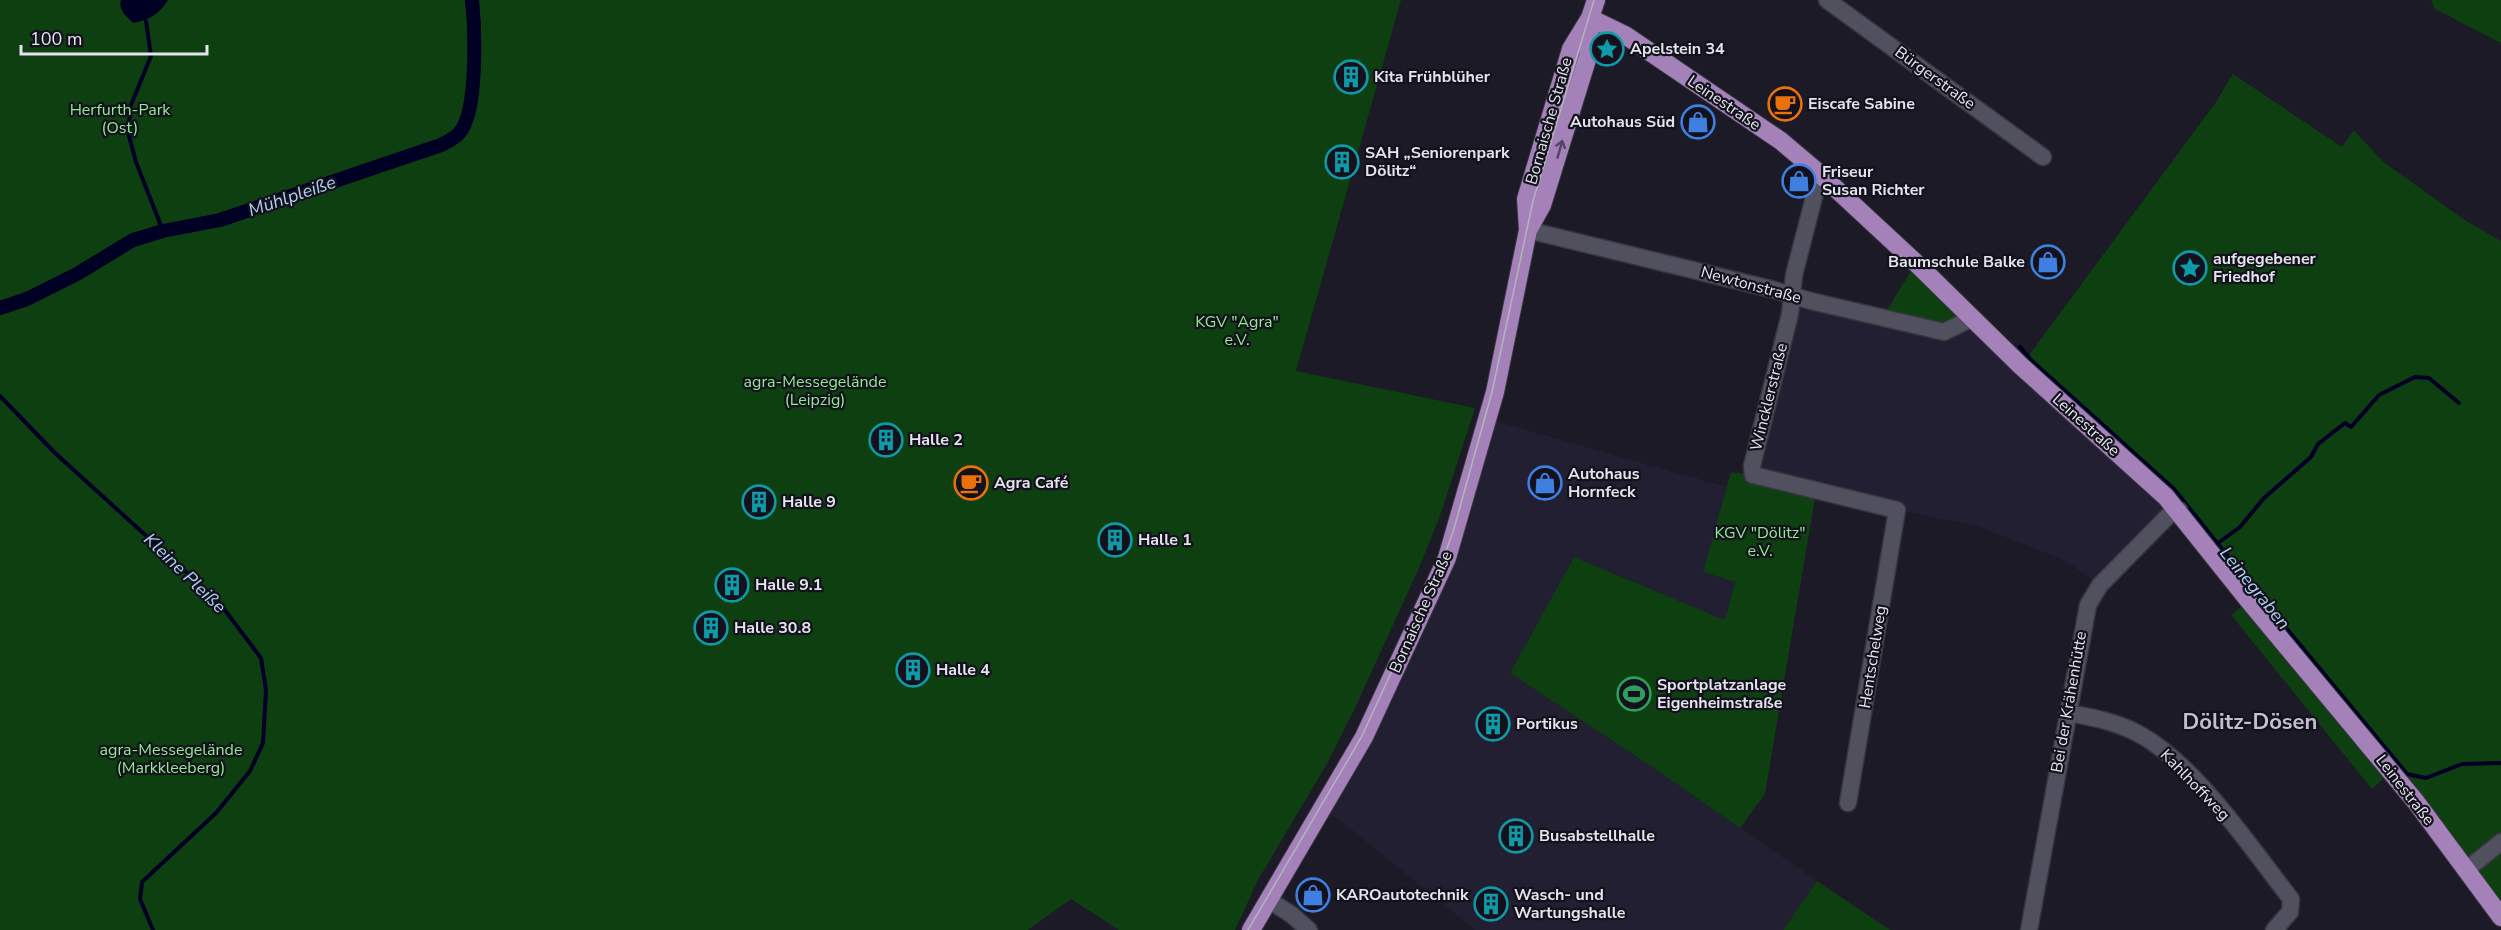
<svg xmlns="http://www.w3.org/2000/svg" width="2501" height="930" font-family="'Nunito Sans',sans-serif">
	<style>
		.built { fill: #211f31 }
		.green { fill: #0d3f11 }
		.water { fill: #000024 }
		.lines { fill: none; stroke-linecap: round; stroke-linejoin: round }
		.stream { stroke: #000024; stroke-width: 4 }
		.canal { stroke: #000024; stroke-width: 14 }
		.minor-casing { stroke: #37363f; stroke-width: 19 }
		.major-casing { stroke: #37363f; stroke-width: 20 }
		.minor { stroke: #51505e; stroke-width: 16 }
		.major { stroke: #a482b9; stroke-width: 18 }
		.tram { stroke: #b4b4bd; stroke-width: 1.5 }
		.oneway { stroke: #544463 }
		.labels { text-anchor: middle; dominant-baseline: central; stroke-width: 4.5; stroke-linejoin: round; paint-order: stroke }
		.poi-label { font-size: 16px; font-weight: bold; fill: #e4e4ec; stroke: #12111c; text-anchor: start }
		.street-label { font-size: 16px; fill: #e4e4ec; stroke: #12111c }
		.park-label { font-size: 16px; fill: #92ec92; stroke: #12111c }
		.water-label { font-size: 18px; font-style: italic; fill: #aed1f2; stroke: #12111c }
		.district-label { font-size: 22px; font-weight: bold; fill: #c1bfd0; stroke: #12111c }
	</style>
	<rect width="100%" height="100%" fill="#1b1a26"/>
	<path class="built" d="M1792,295L1944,332L1972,318L2179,510L2100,585L2064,560L1977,526L1897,510L1753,475Z
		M1488,419L1727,487L1704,572L1735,582L1725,620L1574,557L1510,673L1658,771L1817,881L1783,930H1475L1346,825L1323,809L1442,570Z"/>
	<path class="green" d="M0,0H1401L1296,371L1475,408L1440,516L1419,568L1355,708L1328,762L1258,880L1235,930H1119L1071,899L1028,930H0Z
		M2431,0H2501V43L2435,9Z
		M2233,74L2342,147L2354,130L2382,161L2466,221L2501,241V917L2391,772L2372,789L2231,615L2248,601L2179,510L2021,366L2216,102Z
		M1916,263L1972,318L1944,332L1882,318Z
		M1731,472L1753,475L1816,492L1765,794L1740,828L1658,771L1510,673L1574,557L1725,620L1735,582L1703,572Z
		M1817,881L1890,930H1783Z"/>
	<path class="water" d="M121,0H168C159,14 150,20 133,23C126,16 118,10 121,0Z"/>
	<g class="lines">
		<path class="stream" d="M146,21L151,56L131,105L128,132L136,162L163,231
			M2020,347L2032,361L2174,489L2262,599L2407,774L2426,778L2462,764L2501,763
			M0,396L55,453L218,601L261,658L266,690L263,743L250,771L216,813L142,882L140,899L153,930
			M2218,543L2240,527L2264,498L2311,457L2318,444L2345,423L2351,427L2379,395L2415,377L2429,378L2459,403"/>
		<path class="canal" d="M0,308L27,299L77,274L133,240L163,231L220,220L441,145C447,142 456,138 460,132C478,111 475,28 472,0"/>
		<defs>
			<path id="minor" d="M1827,0L2043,157
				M1820,174L1794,275L1790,314L1752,466L1753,475L1897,510L1848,803
				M1528,230L1771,289L1811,301L1944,332L1972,318
				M2068,713C2092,717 2117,722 2139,734C2196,765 2251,848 2291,899L2290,912L2274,930
				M2466,870L2501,842
				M1269,900L1292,915L1309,930
				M2029,930L2088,605L2100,585L2168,516L2179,510"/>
			<path id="major" d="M1590,18L1625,35L1781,141L1820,174L1916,263L2021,366L2166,497L2249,601L2416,802L2501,917
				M1528,230L1542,205L1589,53L1590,20
				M1251,930L1364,737L1447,558L1495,392L1528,230L1526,199L1571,49L1590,18L1596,0"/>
		</defs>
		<use href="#minor" class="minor-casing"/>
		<use href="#major" class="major-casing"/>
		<use href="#minor" class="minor"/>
		<use href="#major" class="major"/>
		<path class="tram" d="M1248,930L1362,736L1442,562L1453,532L1492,392L1533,201L1594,0"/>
	</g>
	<defs><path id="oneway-shaft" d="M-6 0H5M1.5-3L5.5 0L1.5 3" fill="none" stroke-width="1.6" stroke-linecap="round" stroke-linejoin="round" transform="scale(1.5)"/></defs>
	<use class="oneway" href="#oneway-shaft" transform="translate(1560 149) rotate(-74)"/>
	<defs>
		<symbol id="sight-ring" viewBox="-11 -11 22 22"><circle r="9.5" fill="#12111c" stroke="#0f9aa8" stroke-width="1.5"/><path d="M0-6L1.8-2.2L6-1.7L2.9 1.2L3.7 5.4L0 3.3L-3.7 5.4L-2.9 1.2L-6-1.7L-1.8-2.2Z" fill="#0f9aa8"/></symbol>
		<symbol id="building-ring" viewBox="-11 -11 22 22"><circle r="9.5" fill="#12111c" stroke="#0f9aa8" stroke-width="1.5"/><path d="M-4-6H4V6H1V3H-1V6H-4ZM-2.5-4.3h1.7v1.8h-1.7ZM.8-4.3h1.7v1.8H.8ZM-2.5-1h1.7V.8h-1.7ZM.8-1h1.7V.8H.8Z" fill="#0f9aa8"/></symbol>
		<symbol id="cafe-ring" viewBox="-11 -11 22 22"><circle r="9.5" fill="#12111c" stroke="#e8710a" stroke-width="1.5"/><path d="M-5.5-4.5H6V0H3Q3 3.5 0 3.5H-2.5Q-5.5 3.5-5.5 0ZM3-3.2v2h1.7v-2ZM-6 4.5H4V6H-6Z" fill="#e8710a"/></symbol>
		<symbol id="shop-ring" viewBox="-11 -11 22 22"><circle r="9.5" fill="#12111c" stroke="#3f7fe0" stroke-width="1.5"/><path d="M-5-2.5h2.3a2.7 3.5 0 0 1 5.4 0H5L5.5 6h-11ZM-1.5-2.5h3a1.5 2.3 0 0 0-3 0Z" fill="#3f7fe0"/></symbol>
		<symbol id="stadium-ring" viewBox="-11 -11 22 22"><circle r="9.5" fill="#12111c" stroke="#2e9e5b" stroke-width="1.5"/><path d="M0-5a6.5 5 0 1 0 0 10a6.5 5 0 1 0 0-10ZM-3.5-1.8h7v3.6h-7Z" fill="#2e9e5b"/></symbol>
	</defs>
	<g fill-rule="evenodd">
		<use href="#sight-ring" x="1588" y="30" width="38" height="38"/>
		<use href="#building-ring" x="1332" y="58" width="38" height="38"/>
		<use href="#cafe-ring" x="1766" y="85" width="38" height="38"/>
		<use href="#shop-ring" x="1679" y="103" width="38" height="38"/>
		<use href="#building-ring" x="1323" y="143" width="38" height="38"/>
		<use href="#shop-ring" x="1780" y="162" width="38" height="38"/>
		<use href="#shop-ring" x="2029" y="243" width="38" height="38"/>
		<use href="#sight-ring" x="2171" y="249" width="38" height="38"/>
		<use href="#building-ring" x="867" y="421" width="38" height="38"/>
		<use href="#cafe-ring" x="952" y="464" width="38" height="38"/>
		<use href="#shop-ring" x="1526" y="464" width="38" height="38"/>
		<use href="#building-ring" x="740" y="483" width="38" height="38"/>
		<use href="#building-ring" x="1096" y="521" width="38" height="38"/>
		<use href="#building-ring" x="713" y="566" width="38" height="38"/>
		<use href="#building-ring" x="692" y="609" width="38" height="38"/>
		<use href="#building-ring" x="894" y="651" width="38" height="38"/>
		<use href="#stadium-ring" x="1615" y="675" width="38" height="38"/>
		<use href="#building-ring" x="1474" y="705" width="38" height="38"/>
		<use href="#building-ring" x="1497" y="817" width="38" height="38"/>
		<use href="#shop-ring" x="1294" y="876" width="38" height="38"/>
		<use href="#building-ring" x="1472" y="885" width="38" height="38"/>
	</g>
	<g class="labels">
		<g class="poi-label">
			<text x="1630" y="49">Apelstein 34</text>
			<text x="1374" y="77">Kita Frühblüher</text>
			<text x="1808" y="104">Eiscafe Sabine</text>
			<text x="1675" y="122" text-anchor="end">Autohaus Süd</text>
			<text x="1365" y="153">SAH „Seniorenpark<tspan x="1365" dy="18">Dölitz“</tspan></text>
			<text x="1822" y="172">Friseur<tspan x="1822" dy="18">Susan Richter</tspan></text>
			<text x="2213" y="259">aufgegebener<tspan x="2213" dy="18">Friedhof</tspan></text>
			<text x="2025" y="262" text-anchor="end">Baumschule Balke</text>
			<text x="909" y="440">Halle 2</text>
			<text x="1568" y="474">Autohaus<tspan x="1568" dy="18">Hornfeck</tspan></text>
			<text x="994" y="483">Agra Café</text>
			<text x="782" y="502">Halle 9</text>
			<text x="1138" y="540">Halle 1</text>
			<text x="755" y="585">Halle 9.1</text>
			<text x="734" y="628">Halle 30.8</text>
			<text x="936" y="670">Halle 4</text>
			<text x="1657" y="685">Sportplatzanlage<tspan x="1657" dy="18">Eigenheimstraße</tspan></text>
			<text x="1516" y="724">Portikus</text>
			<text x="1539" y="836">Busabstellhalle</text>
			<text x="1336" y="895">KAROautotechnik</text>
			<text x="1514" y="895">Wasch- und<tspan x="1514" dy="18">Wartungshalle</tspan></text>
		</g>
		<g class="street-label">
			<text transform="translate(1935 78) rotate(36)">Bürgerstraße</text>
			<text transform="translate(1724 103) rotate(34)">Leinestraße</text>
			<text transform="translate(1549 121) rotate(-74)">Bornaische Straße</text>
			<text transform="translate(1751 285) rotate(15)">Newtonstraße</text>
			<text transform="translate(1769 397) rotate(-76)">Wincklerstraße</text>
			<text transform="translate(2086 425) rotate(42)">Leinestraße</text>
			<text transform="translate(1421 612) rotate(-66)">Bornaische Straße</text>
			<text transform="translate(1873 657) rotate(-81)">Hentschelweg</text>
			<text transform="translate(2069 702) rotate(-80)">Bei der Krähenhütte</text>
			<text transform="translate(2195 785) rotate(46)">Kahlhoffweg</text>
			<text transform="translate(2405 790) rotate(52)">Leinestraße</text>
		</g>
		<g class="park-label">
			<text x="120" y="110">Herfurth-Park<tspan x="120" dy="18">(Ost)</tspan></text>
			<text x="1237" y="322">KGV "Agra"<tspan x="1237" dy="18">e.V.</tspan></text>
			<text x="815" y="382">agra-Messegelände<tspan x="815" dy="18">(Leipzig)</tspan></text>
			<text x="1760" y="533">KGV "Dölitz"<tspan x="1760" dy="18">e.V.</tspan></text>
			<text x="171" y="750">agra-Messegelände<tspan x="171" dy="18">(Markkleeberg)</tspan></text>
		</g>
		<g class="water-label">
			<text transform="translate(292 196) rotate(-19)">Mühlpleiße</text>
			<text transform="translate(185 573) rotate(44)">Kleine Pleiße</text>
			<text transform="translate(2255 588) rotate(51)">Leinegraben</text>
		</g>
		<g class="district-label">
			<text x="2250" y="722">Dölitz-Dösen</text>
		</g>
	</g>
	<path d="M21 45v9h186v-9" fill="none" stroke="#e4e4ec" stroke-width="3"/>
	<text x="30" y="45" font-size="18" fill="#e4e4ec" stroke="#12111c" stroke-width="4.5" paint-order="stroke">100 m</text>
</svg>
